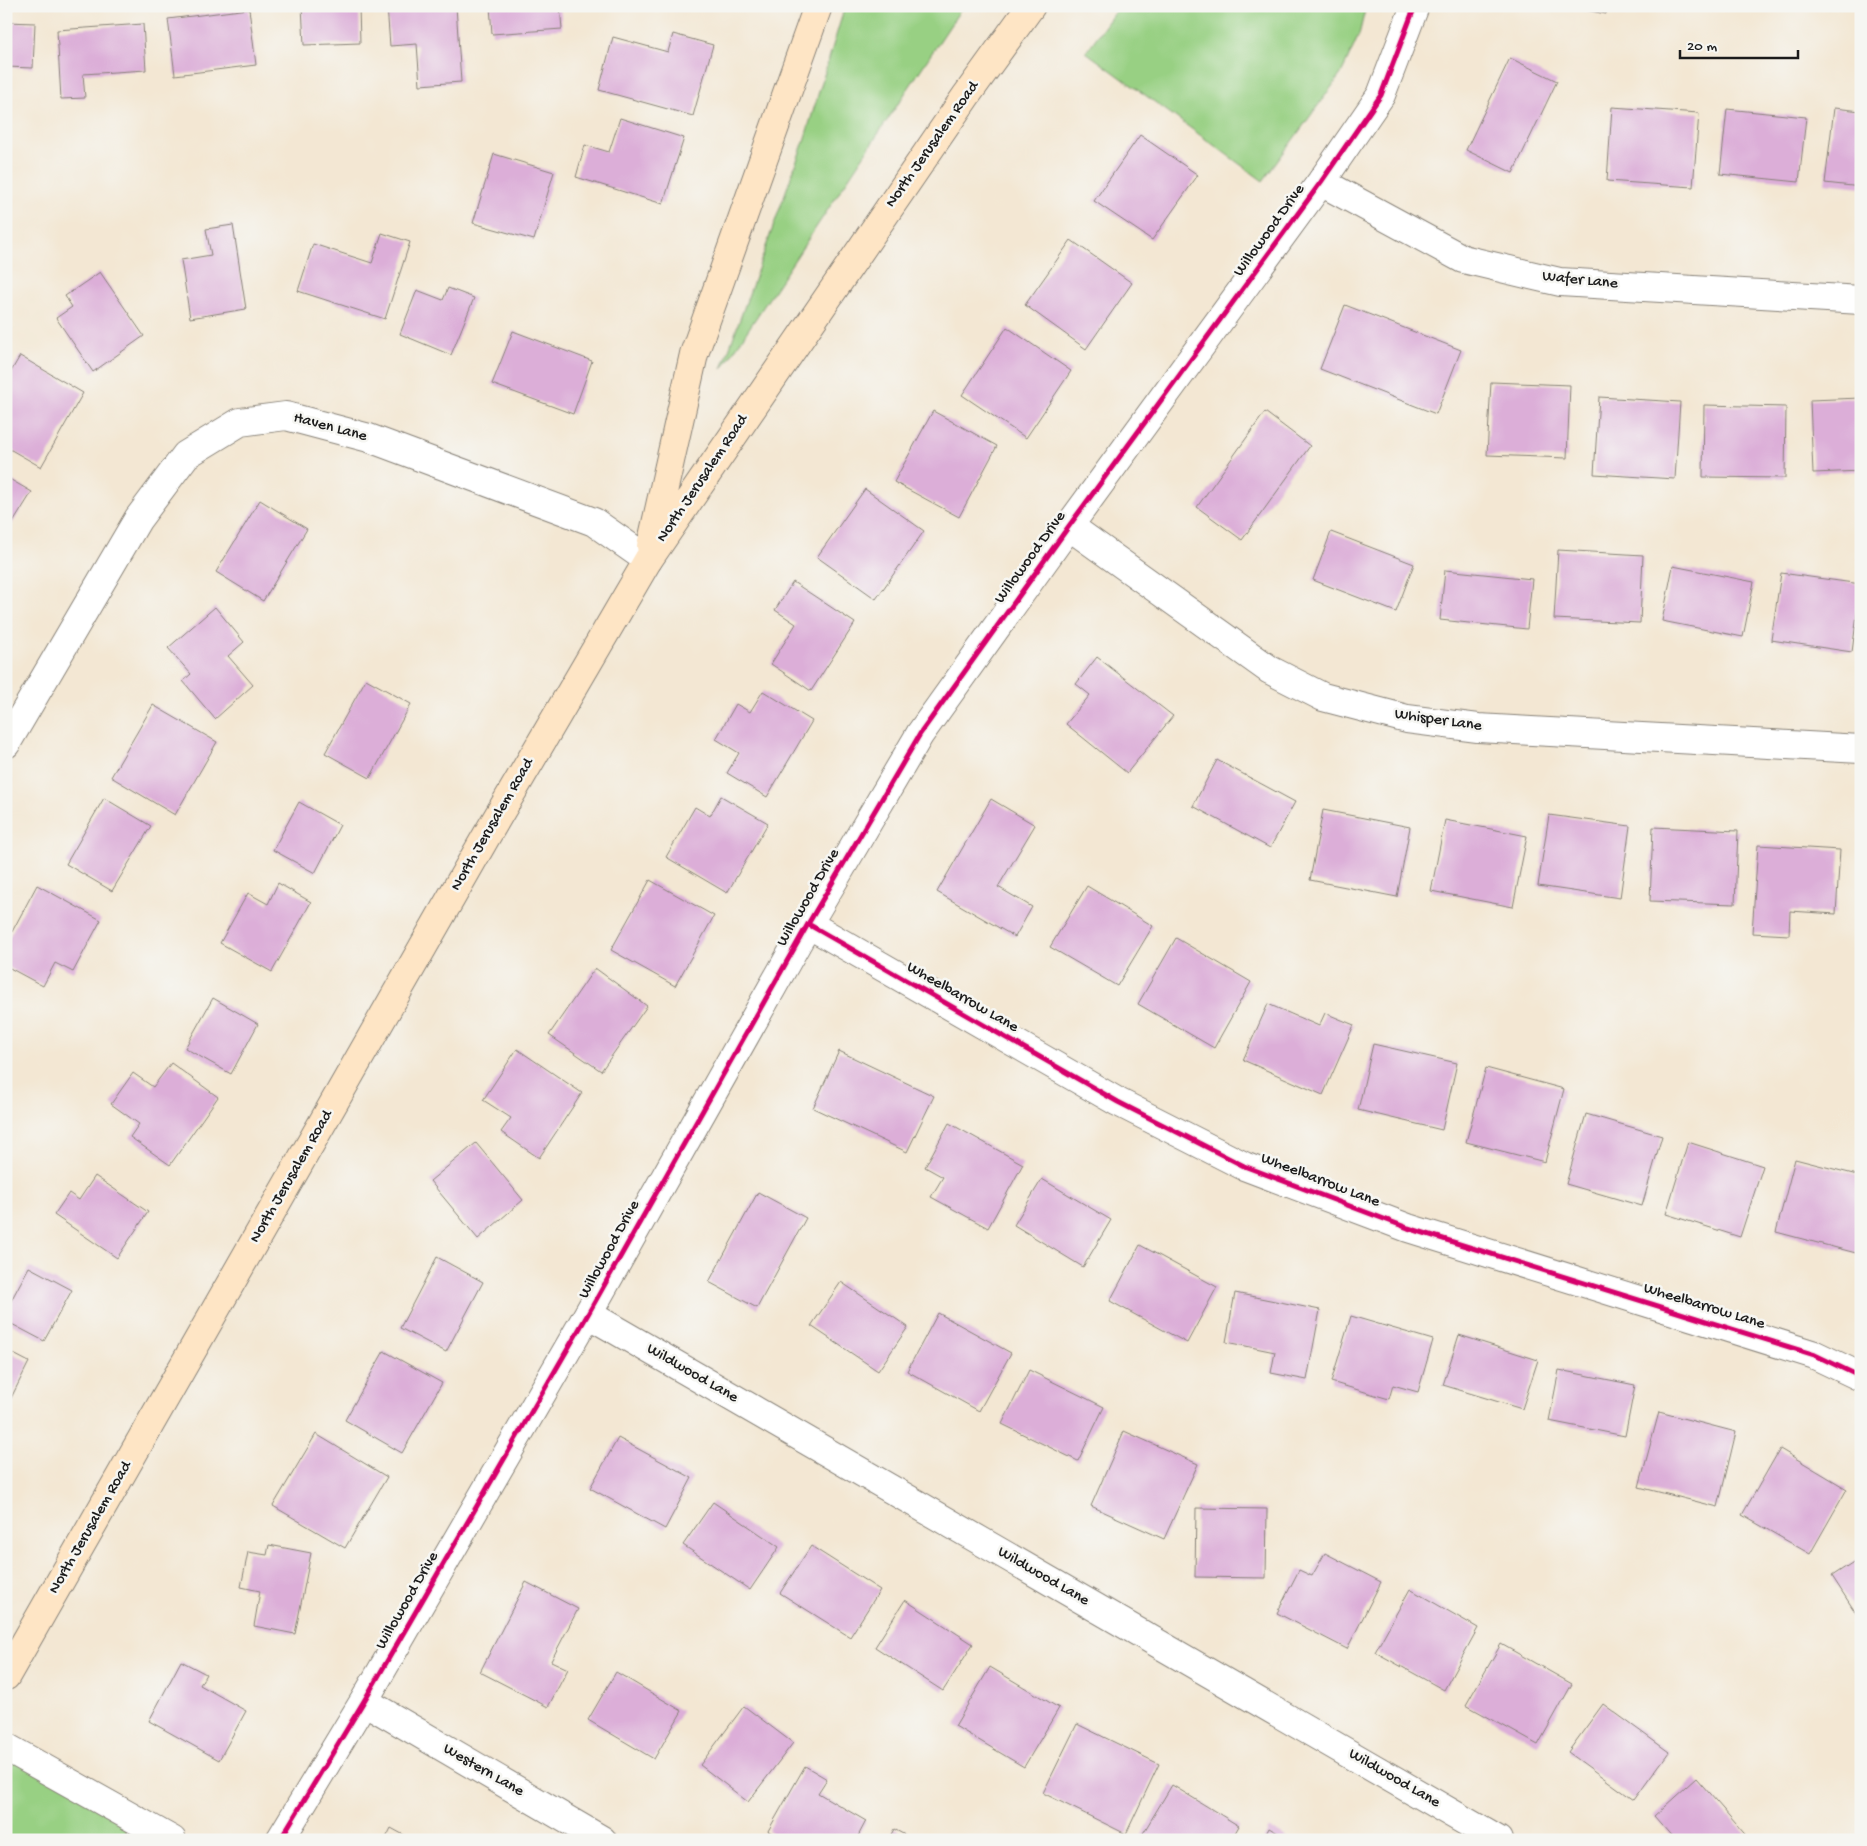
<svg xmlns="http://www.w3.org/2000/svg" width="1867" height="1846" font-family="'Gochi Hand',sans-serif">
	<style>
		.green { fill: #98d083; stroke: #5a7650 }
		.building { fill: #dcaed8 }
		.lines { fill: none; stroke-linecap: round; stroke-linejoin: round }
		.minor-casing { stroke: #888278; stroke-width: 30 }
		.secondary-casing { stroke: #888278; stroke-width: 30 }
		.minor { stroke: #fff; stroke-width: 28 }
		.secondary { stroke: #fee5c5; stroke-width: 28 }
		.cycleway-casing { stroke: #f6f6f2; stroke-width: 8 }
		.cycleway { stroke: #d6006c; stroke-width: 5 }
		.labels { text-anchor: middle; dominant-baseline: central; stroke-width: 5; stroke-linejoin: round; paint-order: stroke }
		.street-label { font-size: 16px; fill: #1c1c1c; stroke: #f6f6f2 }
	</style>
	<rect width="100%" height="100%" fill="#f6f6f2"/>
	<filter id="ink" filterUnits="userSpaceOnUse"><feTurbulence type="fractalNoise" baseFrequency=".02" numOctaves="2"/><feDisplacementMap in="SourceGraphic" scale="10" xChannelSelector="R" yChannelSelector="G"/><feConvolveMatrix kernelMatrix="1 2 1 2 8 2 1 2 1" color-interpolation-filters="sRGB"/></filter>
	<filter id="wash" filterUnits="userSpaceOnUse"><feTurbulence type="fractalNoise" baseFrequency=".0096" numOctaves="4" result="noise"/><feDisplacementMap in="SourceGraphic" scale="20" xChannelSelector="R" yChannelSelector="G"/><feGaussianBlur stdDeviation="1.12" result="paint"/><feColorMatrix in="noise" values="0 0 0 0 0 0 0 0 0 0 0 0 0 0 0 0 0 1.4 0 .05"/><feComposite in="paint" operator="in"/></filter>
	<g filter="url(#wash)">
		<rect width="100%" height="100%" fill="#f3e7d3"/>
		<path class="green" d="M845,6H963L722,369L804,141Z
			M1119,6H1366L1359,35L1341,74L1263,181L1086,52Z
			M6,1749L173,1840H6Z"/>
		<g id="blocks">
			<path class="building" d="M302,6H359L360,43L304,45Z
				M387,6H456L461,82L420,85L417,44L390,46Z
				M490,6H560L562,29L492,34Z
				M649,6H678V11Z
				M1565,6H1607L1606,14Z
				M249,9L256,65L175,75L168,19Z
				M6,22L35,23L33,68L6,67Z
				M143,24L146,70L83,74L85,98L61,99L57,30Z
				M673,34L713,45L693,116L599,90L613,37L668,52Z
				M1510,58L1557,81L1513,173L1466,150Z
				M1612,107L1699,113L1693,187L1607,181Z
				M1834,108L1861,111V187L1825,183Z
				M1727,109L1806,117L1799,182L1720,174Z
				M620,118L684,138L663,204L576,177L585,145L609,152Z
				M1140,135L1198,175L1152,240L1094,201Z
				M494,154L554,172L534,240L473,223Z
				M233,225L246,309L190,318L181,260L211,255L206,229Z
				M382,233L410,242L385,319L298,291L313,244L372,263Z
				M1071,240L1132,283L1086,349L1025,305Z
				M100,272L144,336L93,372L56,318L72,307L65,296Z
				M448,288L474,298L451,355L400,334L417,290L443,300Z
				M1345,305L1461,350L1436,414L1320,369Z
				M1007,327L1071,371L1026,438L962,395Z
				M513,331L592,361L573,414L492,384Z
				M20,356L83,393L41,467L6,447V380Z
				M1491,382L1570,385L1567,458L1487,455Z
				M1599,397L1680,402L1675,479L1594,474Z
				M1861,398V471L1813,473L1810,400Z
				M1704,405L1786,407L1785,478L1703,477Z
				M933,411L997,446L959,517L894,482Z
				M1265,412L1310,446L1242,540L1197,507Z
				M6,477L32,492L6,534Z
				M865,489L924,531L876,599L817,557Z
				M260,500L307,529L263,601L216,572Z
				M1331,532L1414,564L1396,612L1313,580Z
				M1558,550L1643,555L1640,623L1554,619Z
				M1673,566L1754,582L1743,637L1662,621Z
				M1445,570L1532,579L1527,629L1440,620Z
				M1781,573L1861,584L1852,652L1771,640Z
				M793,582L855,623L811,691L771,664L796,624L775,610Z
				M215,607L244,642L228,656L253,685L215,719L183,681L191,674L168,648Z
				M1097,657L1173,716L1127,773L1066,724L1090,695L1076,684Z
				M366,679L411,704L370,778L325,753Z
				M763,691L812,721L767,797L727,773L739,753L716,739L736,704L750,712Z
				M153,705L217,742L175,815L111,777Z
				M1217,760L1295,802L1270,848L1193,806Z
				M721,796L768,823L727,893L666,857L695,807L710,816Z
				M104,798L151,826L112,891L66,864Z
				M991,799L1035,825L998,887L1032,907L1015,937L937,892Z
				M299,802L340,825L315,873L273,850Z
				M1323,810L1410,827L1397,897L1310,880Z
				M1549,815L1630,826L1620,898L1538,886Z
				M1445,820L1527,836L1513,907L1431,891Z
				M1653,827L1738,831L1735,904L1650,901Z
				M1758,845L1840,850L1836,914L1790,911L1789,935L1752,933Z
				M650,880L714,916L675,986L611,950Z
				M278,883L311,902L272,972L220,943L248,893L268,904Z
				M37,885L101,920L73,972L55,963L43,986L6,966V943Z
				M1087,886L1153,926L1117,986L1050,947Z
				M1176,938L1251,982L1214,1048L1138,1004Z
				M595,968L647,1006L601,1071L549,1035Z
				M213,998L258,1024L231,1074L185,1048Z
				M1268,1004L1319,1026L1325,1013L1354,1025L1323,1095L1243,1060Z
				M1373,1044L1457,1063L1442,1130L1358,1110Z
				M517,1049L582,1093L539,1158L501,1132L511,1118L483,1100Z
				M839,1051L934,1096L907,1152L813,1108Z
				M171,1063L218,1097L170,1165L130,1137L139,1124L111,1104L133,1073L153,1087Z
				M1486,1068L1564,1089L1545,1162L1466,1142Z
				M1586,1114L1662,1136L1642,1206L1566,1184Z
				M949,1123L1023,1164L988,1228L931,1197L943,1177L925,1167Z
				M1688,1142L1763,1166L1740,1237L1666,1214Z
				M476,1143L523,1200L478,1239L430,1181Z
				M1795,1159L1861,1176V1234L1856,1253L1776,1232Z
				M95,1176L148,1212L117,1258L54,1215L69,1193L79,1200Z
				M1042,1179L1111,1220L1083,1267L1014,1225Z
				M758,1192L806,1218L757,1308L709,1282Z
				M1140,1245L1217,1287L1187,1343L1110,1301Z
				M437,1257L483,1282L446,1352L400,1328Z
				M29,1267L72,1290L44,1341L6,1321V1310Z
				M841,1282L908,1327L878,1371L811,1326Z
				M1235,1293L1320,1310L1307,1380L1271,1373L1275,1352L1226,1342Z
				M938,1313L1011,1353L979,1411L907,1371Z
				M1351,1316L1433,1340L1418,1392L1393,1385L1389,1399L1331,1382Z
				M1459,1335L1538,1360L1522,1409L1443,1385Z
				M6,1350L29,1362L6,1408Z
				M384,1351L442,1383L402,1453L345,1420Z
				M1029,1370L1104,1407L1078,1461L1002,1424Z
				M1559,1370L1635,1385L1625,1436L1549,1421Z
				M1659,1412L1736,1432L1718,1507L1639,1487Z
				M1124,1431L1198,1464L1164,1539L1091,1506Z
				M316,1434L387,1477L345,1548L273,1506Z
				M618,1438L692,1478L665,1529L590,1488Z
				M1780,1449L1847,1489L1810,1554L1742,1515Z
				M713,1502L779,1547L750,1590L683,1545Z
				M1196,1508L1267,1509L1266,1578L1195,1577Z
				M269,1545L311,1553L295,1634L254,1626L260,1591L241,1587L248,1552L267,1555Z
				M811,1546L880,1590L850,1637L780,1593Z
				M1325,1553L1381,1582L1347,1649L1277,1613L1299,1570L1312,1576Z
				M1861,1557V1621L1832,1576Z
				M526,1582L578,1609L551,1661L568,1669L548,1707L480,1672Z
				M1410,1589L1478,1628L1444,1690L1375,1652Z
				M905,1600L973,1644L943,1691L875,1647Z
				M1501,1644L1572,1684L1538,1745L1466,1705Z
				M181,1661L206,1674L200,1685L246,1711L219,1760L149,1721Z
				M990,1667L1059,1708L1024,1767L955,1726Z
				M616,1672L682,1711L654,1759L588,1720Z
				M1603,1704L1669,1752L1634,1800L1568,1752Z
				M744,1706L793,1743L748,1802L700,1765Z
				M1077,1724L1159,1764L1126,1834L1043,1793Z
				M805,1766L827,1779L818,1793L866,1821L856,1840H784L768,1831Z
				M1696,1778L1750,1840H1675L1654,1816Z
				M1172,1785L1239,1826L1231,1840H1139Z
				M391,1828L413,1840H385Z
				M1269,1828L1290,1840H1263Z
				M894,1829L914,1840H888Z"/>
		</g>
	</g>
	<g filter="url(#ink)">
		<use href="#blocks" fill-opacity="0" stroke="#888278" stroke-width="1"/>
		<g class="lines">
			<defs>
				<path id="minor" d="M1321,182L1463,259L1560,282L1861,300
					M1069,526L1270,670L1323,697L1407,719L1478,728L1861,749
					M6,744L138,519L186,455L240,422L286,416L369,438L594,522L648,560
					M808,924L1118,1102L1244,1166L1408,1228L1815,1355L1861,1377
					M588,1314L1498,1840
					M364,1701L602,1840
					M6,1747L172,1840
					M280,1840L364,1701L588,1314L808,924L920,734L1069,526L1321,182L1381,95L1415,6"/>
				<path id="secondary" d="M651,546L694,354L818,6
					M6,1676L487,835L648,560L966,96L1031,6"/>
			</defs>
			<use href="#minor" class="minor-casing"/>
			<use href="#secondary" class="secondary-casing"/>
			<use href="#minor" class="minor"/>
			<use href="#secondary" class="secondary"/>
			<defs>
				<path id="cycleway" d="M808,924L1118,1102L1244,1166L1408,1228L1815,1355L1861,1377
					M280,1840L364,1701L588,1314L808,924L920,734L1069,526L1321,182L1381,95L1415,6"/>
			</defs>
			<use href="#cycleway" class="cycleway-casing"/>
			<use href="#cycleway" class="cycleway"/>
		</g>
	</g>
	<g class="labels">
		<g class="street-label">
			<text transform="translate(933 145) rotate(-55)">North Jerusalem Road</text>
			<text transform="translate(1270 231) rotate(-54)">Willowood Drive</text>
			<text transform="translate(1580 281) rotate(6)">Wafer Lane</text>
			<text transform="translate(330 428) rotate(15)">Haven Lane</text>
			<text transform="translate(703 479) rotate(-56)">North Jerusalem Road</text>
			<text transform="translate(1031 558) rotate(-54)">Willowood Drive</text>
			<text transform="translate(1438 721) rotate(8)">Whisper Lane</text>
			<text transform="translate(493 825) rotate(-60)">North Jerusalem Road</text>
			<text transform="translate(809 898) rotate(-60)">Willowood Drive</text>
			<text transform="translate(962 998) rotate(30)">Wheelbarrow Lane</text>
			<text transform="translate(292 1177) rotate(-60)">North Jerusalem Road</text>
			<text transform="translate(1320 1181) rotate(21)">Wheelbarrow Lane</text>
			<text transform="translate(610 1250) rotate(-61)">Willowood Drive</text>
			<text transform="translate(1704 1307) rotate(17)">Wheelbarrow Lane</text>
			<text transform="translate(692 1374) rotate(30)">Wildwood Lane</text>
			<text transform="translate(91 1528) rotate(-60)">North Jerusalem Road</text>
			<text transform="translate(1043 1577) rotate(30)">Wildwood Lane</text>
			<text transform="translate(408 1601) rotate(-60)">Willowood Drive</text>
			<text transform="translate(483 1771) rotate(30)">Western Lane</text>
			<text transform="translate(1394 1779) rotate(30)">Wildwood Lane</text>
		</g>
	</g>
	<rect width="1867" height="1846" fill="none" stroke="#f6f6f2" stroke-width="25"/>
	<path d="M1680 50v8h118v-8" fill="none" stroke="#1c1c1c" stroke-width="2.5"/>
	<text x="1687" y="50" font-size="15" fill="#1c1c1c" stroke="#f6f6f2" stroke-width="4" paint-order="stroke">20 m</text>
</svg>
